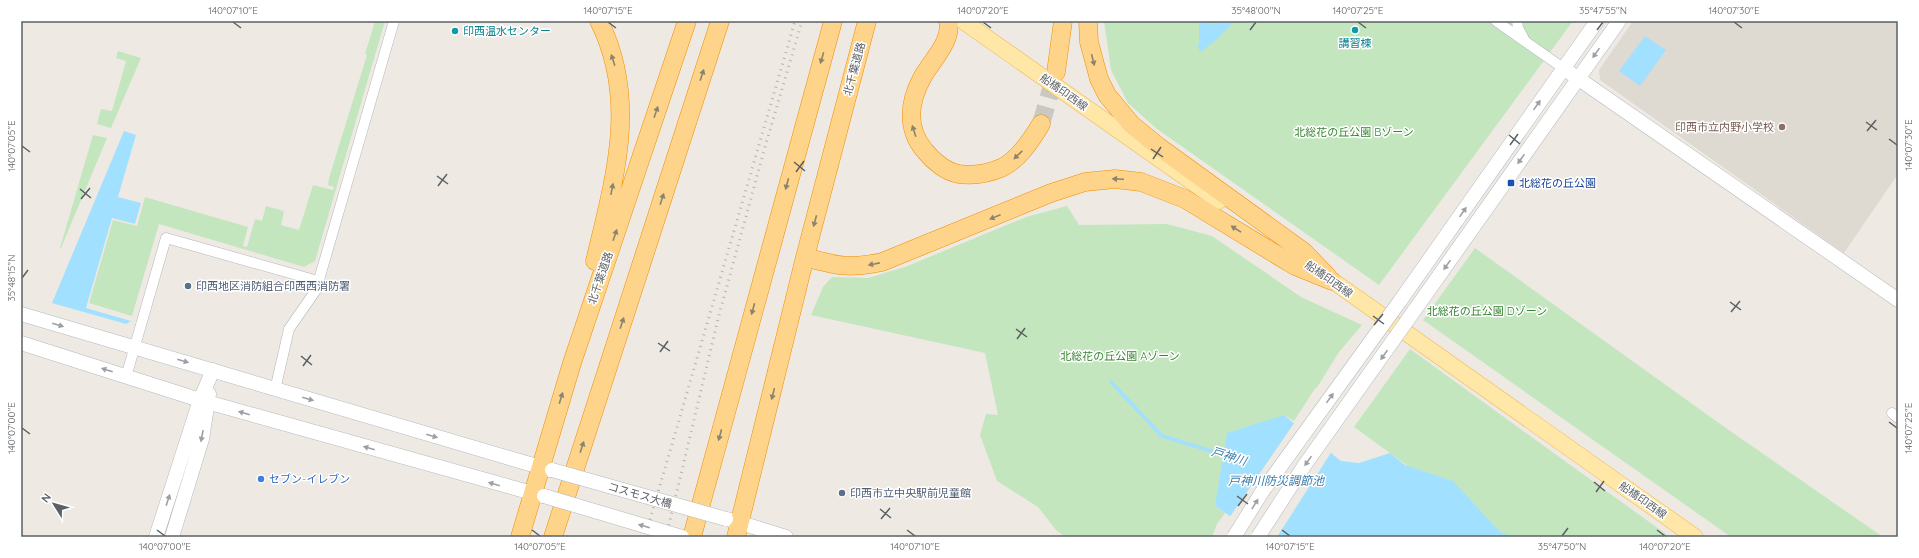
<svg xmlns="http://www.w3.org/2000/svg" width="1919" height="558" font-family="Quicksand,'Noto Sans JP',sans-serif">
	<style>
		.education { fill: #ded9d1 }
		.green { fill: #c3e6bf }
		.water { fill: #a2e0ff }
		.pier { fill: #eeeae3 }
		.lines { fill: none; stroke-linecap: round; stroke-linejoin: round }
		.stream { stroke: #a2e0ff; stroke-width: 3.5 }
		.highway-tunnel { stroke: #c9c8c3; stroke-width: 18; stroke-dasharray: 18 9; stroke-linecap: butt }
		.street-casing { stroke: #b3b6ba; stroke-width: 11 }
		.secondary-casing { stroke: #b4b9bd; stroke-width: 15 }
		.primary-casing { stroke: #f3b757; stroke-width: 17 }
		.highway-casing { stroke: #f18d00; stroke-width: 19 }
		.street { stroke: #fff; stroke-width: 10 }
		.secondary { stroke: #fff; stroke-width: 14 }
		.primary { stroke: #ffe8a7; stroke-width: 16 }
		.highway { stroke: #fed48a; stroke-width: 18 }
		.rail { stroke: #b2b3b4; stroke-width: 3; stroke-dasharray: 1 5; stroke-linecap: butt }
		.secondary-bridge-casing { stroke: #b4b9bd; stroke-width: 15; stroke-linecap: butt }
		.secondary-bridge { stroke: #fff; stroke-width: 14 }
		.oneway { fill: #9da0a2 }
		.oneway2 { fill: #8c836f }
		.ticks { fill: none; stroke: #5b6064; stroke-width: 1.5 }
		.culture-dot { fill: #0f9aa8; stroke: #fff; stroke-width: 1.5 }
		.education-dot { fill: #8d6e63; stroke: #fff; stroke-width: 1.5 }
		.transit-dot { fill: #1a4fb4; stroke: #fff; stroke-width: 1.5 }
		.service-dot { fill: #5c6f8a; stroke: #fff; stroke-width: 1.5 }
		.shop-dot { fill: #3f7fe0; stroke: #fff; stroke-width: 1.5 }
		.labels { text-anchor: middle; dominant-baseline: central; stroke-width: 3; stroke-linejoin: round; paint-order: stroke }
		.culture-label { font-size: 11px; fill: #0d838f; stroke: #fff; text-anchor: start }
		.street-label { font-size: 11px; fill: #5b6064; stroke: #fff }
		.education-label { font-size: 11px; fill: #785e54; stroke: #fff; text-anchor: end }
		.park-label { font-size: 11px; fill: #388333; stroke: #fff }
		.transit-label { font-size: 11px; fill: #164399; stroke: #fff; text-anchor: start }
		.service-label { font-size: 11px; fill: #4e5e75; stroke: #fff; text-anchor: start }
		.shop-label { font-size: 11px; fill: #366cbe; stroke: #fff; text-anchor: start }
		.water-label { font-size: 12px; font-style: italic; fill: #3b7ca9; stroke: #fff }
		.neatline { fill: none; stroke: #5b6064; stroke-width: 1.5 }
		.ticks-label { font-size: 10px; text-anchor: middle; fill: #5b6064 }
	</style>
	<rect width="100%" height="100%" fill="#eeeae3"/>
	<path class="education" d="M1633,21H1898V174L1844,253L1600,80L1599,70Z"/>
	<path class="green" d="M375,21H385L315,261L304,267L159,224L132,316L89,303L113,220L137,226L145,197L248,227L243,246L247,247L255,219L262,221L266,206L284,211L281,225L299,230L313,185L333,190L334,187L328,185L329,178L367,55L365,54Z
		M1104,21H1573L1379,285L1157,129L1128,103L1111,70Z
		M118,51L141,58L111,128L97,124L101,109L112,111L126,61L116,58Z
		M93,135L107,138L61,248H60Z
		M1067,206L1079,225L1167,224L1212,236L1301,297L1362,325L1339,352L1318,386L1314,390L1294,421L1284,415L1215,506L1225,513L1217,524L1212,537H1065L1056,530L1038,507L997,481L980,435L986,414L998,415L985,353L811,315L823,287L832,277L868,278L905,267L1026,217Z
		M1475,248L1723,426L1883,537H1731L1423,320Z
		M1410,349L1670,537H1511L1499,532L1354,427Z"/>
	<path class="water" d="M1199,21H1209L1213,25L1218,21H1235L1216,40L1200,52L1197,45L1199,44Z
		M1645,36L1666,50L1640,86L1619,71Z
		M124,131L136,135L118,197L141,203L135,224L112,218L86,308L131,321L126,324L52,303Z
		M1284,415L1341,461L1359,463L1390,453L1405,465L1453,481L1499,531L1513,537H1261L1215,506L1227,433Z"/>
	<path class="pier" d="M1295,422L1332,451L1277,537H1257L1229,518Z"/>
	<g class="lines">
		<path class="stream" d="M1111,382L1162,436L1228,456"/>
		<path class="highway-tunnel" d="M1041,124L1056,72"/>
		<defs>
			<path id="street" d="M1496,21L1563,68
				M1517,21L1518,28L1524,39
				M126,377L166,238L318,281
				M275,390L289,329L316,290L394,21
				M1892,413L1898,418"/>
			<path id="secondary" d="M1563,68L1898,300
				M1400,301L1597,21
				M1414,311L1619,21
				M21,314L550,470
				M21,343L200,400L543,496
				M731,520L786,537
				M156,537L200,400L213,370
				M172,537L202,439L209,394"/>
			<path id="primary" d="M963,21L1219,201
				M1323,274L1695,537"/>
			<path id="highway" d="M948,21C953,41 931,61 922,78C909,102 906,129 925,151C933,161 946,172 959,174C975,176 987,174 1001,168C1018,161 1032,139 1041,124
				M1088,21L1089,42L1099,79L1107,95L1131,124L1159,147L1304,252L1328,277
				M1056,72L1063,21
				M805,257C837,266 849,269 882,262L1051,193L1085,182L1115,179L1141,182L1185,199L1295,266L1332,281
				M595,261C614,180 639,101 599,21
				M520,537L572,363L687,21
				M553,537L720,21
				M692,537L833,21
				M736,537L805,257L867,21"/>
		</defs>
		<use href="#street" class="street-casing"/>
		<use href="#secondary" class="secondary-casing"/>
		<use href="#primary" class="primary-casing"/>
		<use href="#highway" class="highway-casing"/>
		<use href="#street" class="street"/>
		<use href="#secondary" class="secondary"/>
		<use href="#primary" class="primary"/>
		<use href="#highway" class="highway"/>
		<path class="rail" d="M645,537L795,21
			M666,537L718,319L765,147L802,21"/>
		<defs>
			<path id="secondary-bridge" d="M552,470L726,519
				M544,496L682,537
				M1234,537L1262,492L1400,301
				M1258,537L1304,466L1414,311"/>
		</defs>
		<use href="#secondary-bridge" class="secondary-bridge-casing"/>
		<use href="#secondary-bridge" class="secondary-bridge"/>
	</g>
	<defs><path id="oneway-solid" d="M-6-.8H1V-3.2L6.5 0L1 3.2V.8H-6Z"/></defs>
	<g class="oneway">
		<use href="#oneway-solid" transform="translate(1596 53) rotate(125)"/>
		<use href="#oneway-solid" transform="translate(1537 105) rotate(-55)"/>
		<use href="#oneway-solid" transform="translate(1521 159) rotate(125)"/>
		<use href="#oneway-solid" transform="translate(1463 212) rotate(-55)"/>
		<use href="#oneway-solid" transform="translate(1447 265) rotate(125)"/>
		<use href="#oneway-solid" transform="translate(58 325) rotate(16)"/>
		<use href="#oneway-solid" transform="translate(1384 355) rotate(125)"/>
		<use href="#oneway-solid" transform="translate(183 361) rotate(16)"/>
		<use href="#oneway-solid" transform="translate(107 370) rotate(-162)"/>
		<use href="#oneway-solid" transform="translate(1330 398) rotate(-54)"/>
		<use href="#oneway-solid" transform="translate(308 399) rotate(16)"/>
		<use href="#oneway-solid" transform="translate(244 413) rotate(-164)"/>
		<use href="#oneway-solid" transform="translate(202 436) rotate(101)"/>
		<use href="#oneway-solid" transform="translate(432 436) rotate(16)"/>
		<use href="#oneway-solid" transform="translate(369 448) rotate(-164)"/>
		<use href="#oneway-solid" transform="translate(1308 461) rotate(125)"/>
		<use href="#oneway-solid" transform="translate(494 484) rotate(-164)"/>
		<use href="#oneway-solid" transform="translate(168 500) rotate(-72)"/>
		<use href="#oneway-solid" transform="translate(1255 504) rotate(-58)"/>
		<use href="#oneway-solid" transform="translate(644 526) rotate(-164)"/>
	</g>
	<g class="oneway2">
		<use href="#oneway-solid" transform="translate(822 58) rotate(106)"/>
		<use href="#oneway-solid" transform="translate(613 60) rotate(-108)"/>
		<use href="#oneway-solid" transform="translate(1093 60) rotate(76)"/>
		<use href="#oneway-solid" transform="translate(702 75) rotate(-72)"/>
		<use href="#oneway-solid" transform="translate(656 112) rotate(-71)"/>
		<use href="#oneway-solid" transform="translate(914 131) rotate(-108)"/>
		<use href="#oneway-solid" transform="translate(1018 155) rotate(136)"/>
		<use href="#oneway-solid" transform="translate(1118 179) rotate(-177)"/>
		<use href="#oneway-solid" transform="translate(787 184) rotate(105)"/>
		<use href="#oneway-solid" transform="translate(612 189) rotate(-79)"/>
		<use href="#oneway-solid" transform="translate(662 199) rotate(-72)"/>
		<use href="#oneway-solid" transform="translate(995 217) rotate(158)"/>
		<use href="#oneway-solid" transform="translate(815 221) rotate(105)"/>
		<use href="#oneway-solid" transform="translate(1236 229) rotate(-148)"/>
		<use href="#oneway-solid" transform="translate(615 235) rotate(-71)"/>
		<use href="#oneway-solid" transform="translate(874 264) rotate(169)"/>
		<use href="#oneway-solid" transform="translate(753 309) rotate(105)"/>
		<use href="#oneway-solid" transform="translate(622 323) rotate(-72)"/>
		<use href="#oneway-solid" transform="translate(773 394) rotate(104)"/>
		<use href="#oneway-solid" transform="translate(561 398) rotate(-73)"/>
		<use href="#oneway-solid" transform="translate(720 435) rotate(105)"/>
		<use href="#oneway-solid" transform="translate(582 447) rotate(-72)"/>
	</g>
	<path class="ticks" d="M233,22L241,28M608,22L616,28M983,22L991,28M1358,22L1366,28M1734,22L1742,28M1250,30L1256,22M1597,30L1603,22M1866,122L1877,130M1867,131L1876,120M1509,135L1520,144M1889,139L1897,145M1510,145L1518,134M22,146L30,152M1151,149L1163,157M1153,159L1161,147M794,162L805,171M796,172L804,161M437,176L448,184M438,186L447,174M80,189L91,198M81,199L90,188M22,278L28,270M1730,302L1741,310M1731,312L1740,301M1373,316L1384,324M1374,325L1383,314M1016,329L1027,337M1017,339L1025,328M658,343L670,351M660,352L668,341M301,356L312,365M303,366L311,355M1889,422L1897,428M22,428L30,434M1594,482L1605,491M1596,492L1604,481M1237,496L1248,504M1238,506L1247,494M880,509L891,518M881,519L890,508M157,530L165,536M532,530L540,536M907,530L915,536M1282,530L1290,536M1657,530L1665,536M1562,536L1568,528"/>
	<g class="culture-dot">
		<circle cx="1355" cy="30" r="4"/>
		<circle cx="455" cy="31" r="4"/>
	</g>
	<circle class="education-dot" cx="1782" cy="127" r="4"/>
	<rect class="transit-dot" x="1507" y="179" width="8" height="8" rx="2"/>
	<g class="service-dot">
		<circle cx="188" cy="286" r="4"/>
		<circle cx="842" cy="493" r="4"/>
	</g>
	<circle class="shop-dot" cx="261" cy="479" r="4"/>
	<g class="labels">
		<g class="culture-label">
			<text x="463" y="31">印西温水センター</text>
			<text x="1355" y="43" text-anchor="middle">講習棟</text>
		</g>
		<g class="street-label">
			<text transform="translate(854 69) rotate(-75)">北千葉道路</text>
			<text transform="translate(1064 92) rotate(35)">船橋印西線</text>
			<text transform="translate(600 278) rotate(-71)">北千葉道路</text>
			<text transform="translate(1329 279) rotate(35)">船橋印西線</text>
			<text transform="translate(640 495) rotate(16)">コスモス大橋</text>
			<text transform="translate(1643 500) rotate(35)">船橋印西線</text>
		</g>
		<g class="education-label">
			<text x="1774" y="127">印西市立内野小学校</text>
		</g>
		<g class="park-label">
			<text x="1354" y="132">北総花の丘公園 Bゾーン</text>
			<text x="1487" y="311">北総花の丘公園 Dゾーン</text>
			<text x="1120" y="356">北総花の丘公園 Aゾーン</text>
		</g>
		<g class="transit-label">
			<text x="1519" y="183">北総花の丘公園</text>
		</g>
		<g class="service-label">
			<text x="196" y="286">印西地区消防組合印西西消防署</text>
			<text x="850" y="493">印西市立中央駅前児童館</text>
		</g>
		<g class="shop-label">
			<text x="269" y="479">セブン-イレブン</text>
		</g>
		<g class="water-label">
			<text transform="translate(1229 456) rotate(17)">戸神川</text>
			<text x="1276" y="480">戸神川防災調節池</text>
		</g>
	</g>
	<rect width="1919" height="558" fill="none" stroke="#ffffff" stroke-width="44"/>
	<g transform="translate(54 504) rotate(307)" stroke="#ffffff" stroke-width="3" paint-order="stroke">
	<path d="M0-3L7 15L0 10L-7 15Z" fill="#5b6064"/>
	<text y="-6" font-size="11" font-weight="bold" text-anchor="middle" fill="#5b6064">N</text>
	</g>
	<rect x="22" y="22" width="1875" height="514" class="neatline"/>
	<g class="ticks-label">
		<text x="233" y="14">140°07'10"E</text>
		<text x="608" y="14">140°07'15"E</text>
		<text x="983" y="14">140°07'20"E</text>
		<text x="1256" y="14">35°48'00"N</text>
		<text x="1358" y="14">140°07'25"E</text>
		<text x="1603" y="14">35°47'55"N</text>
		<text x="1734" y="14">140°07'30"E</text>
		<text transform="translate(1908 145) rotate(-90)" y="4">140°07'30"E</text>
		<text transform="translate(11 146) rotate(-90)" y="4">140°07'05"E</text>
		<text transform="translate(11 278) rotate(-90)" y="4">35°48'15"N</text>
		<text transform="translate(1908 428) rotate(-90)" y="4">140°07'25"E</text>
		<text transform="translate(11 428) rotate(-90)" y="4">140°07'00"E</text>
		<text x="165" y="550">140°07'00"E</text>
		<text x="540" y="550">140°07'05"E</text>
		<text x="915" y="550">140°07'10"E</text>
		<text x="1290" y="550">140°07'15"E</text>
		<text x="1562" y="550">35°47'50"N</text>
		<text x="1665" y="550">140°07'20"E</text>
	</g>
</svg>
